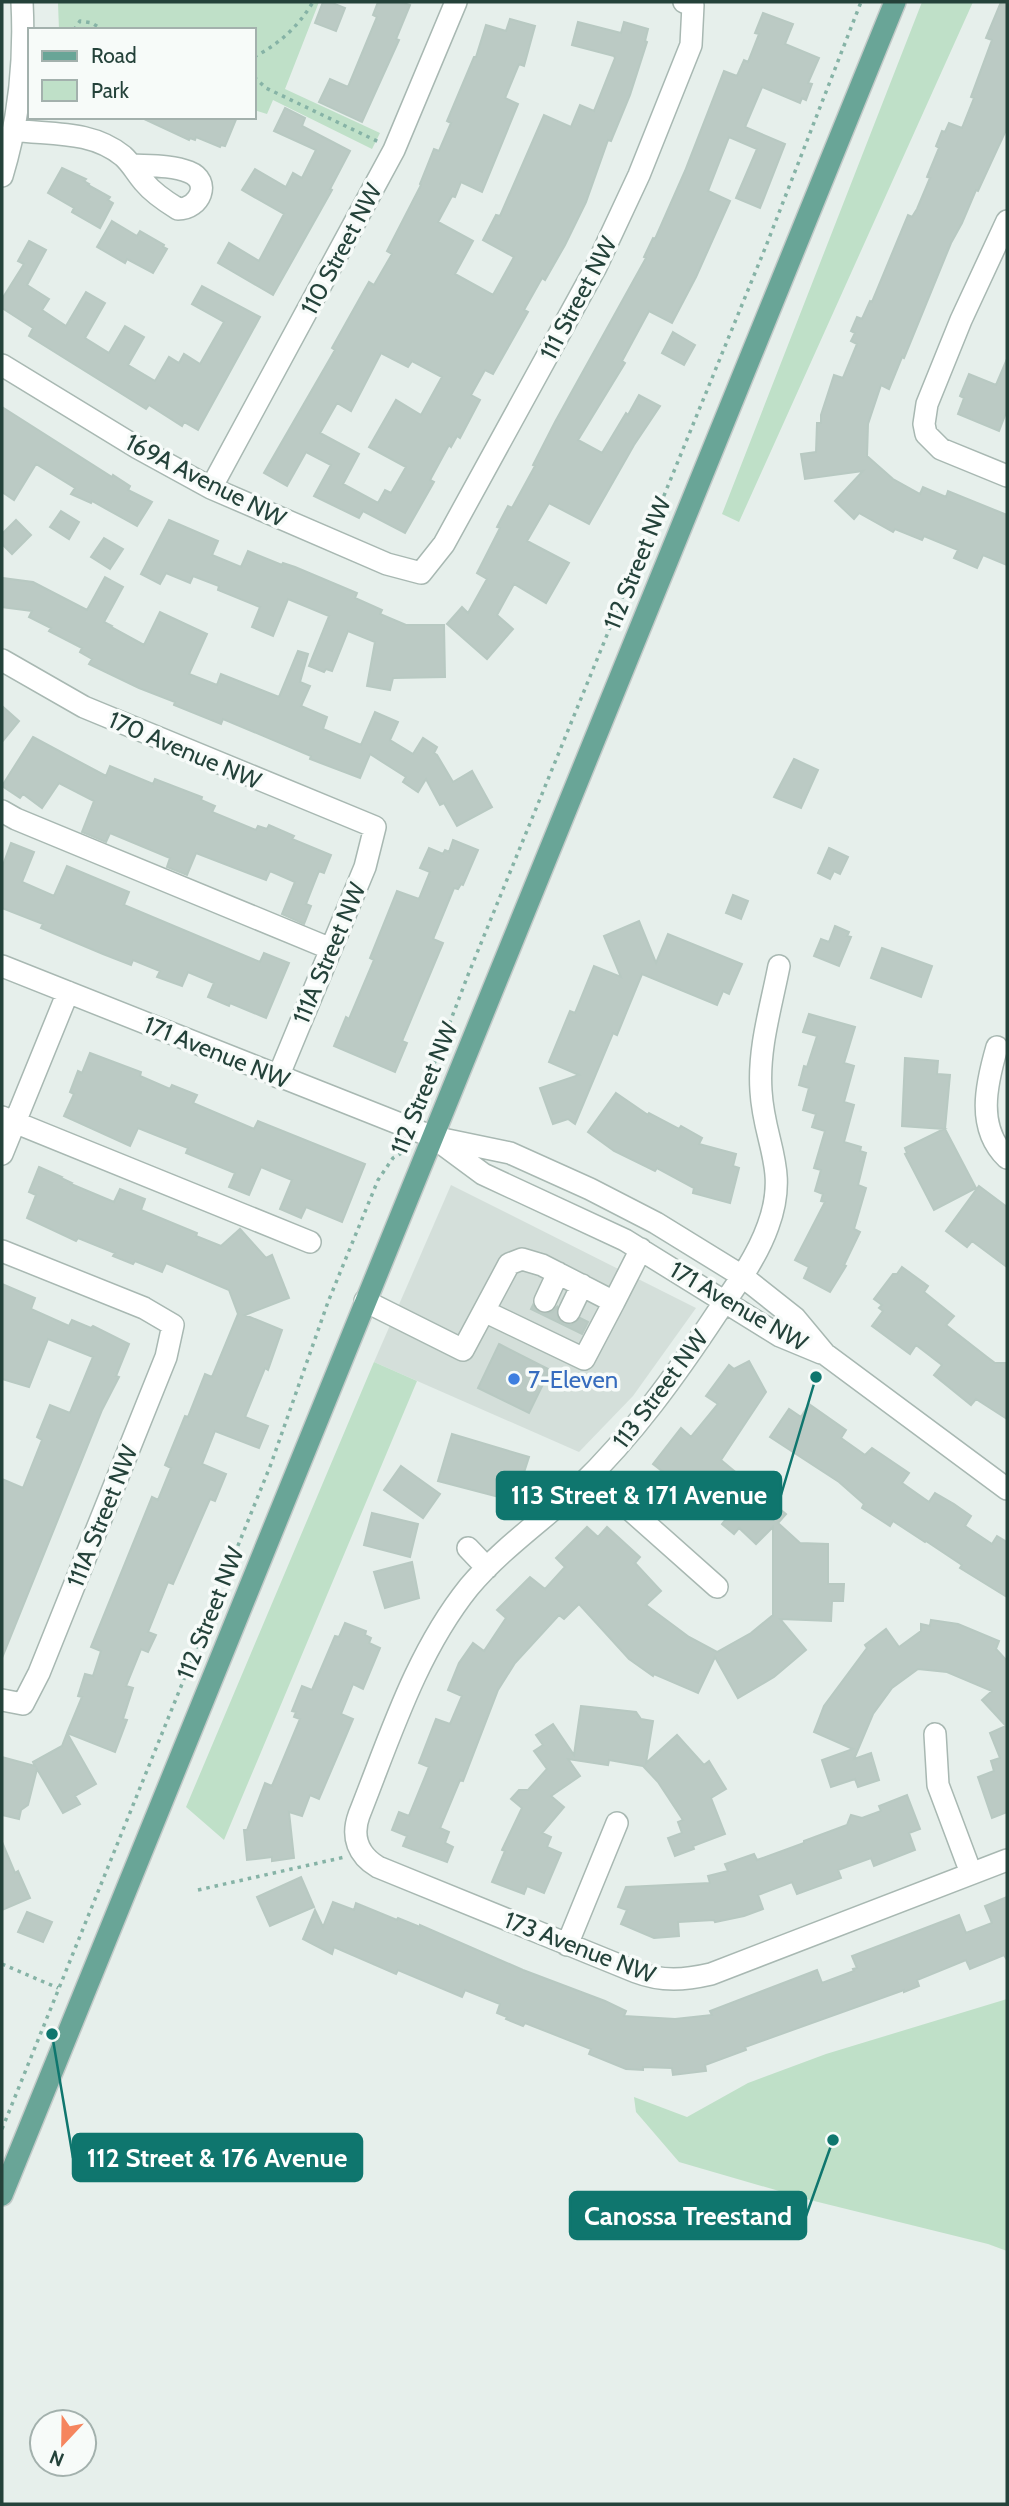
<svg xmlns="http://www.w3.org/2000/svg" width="1009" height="2506" font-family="Cabin,sans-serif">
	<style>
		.built { fill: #d4dfda }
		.green { fill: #bfe0c8 }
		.building { fill: #bbcac4; stroke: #b8c9c2; stroke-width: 2; fill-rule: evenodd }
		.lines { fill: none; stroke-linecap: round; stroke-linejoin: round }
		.minor-casing { stroke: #a8b8b2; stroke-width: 24 }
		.major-casing { stroke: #c2cac8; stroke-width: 24 }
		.path { stroke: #86b3a6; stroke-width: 3.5; stroke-dasharray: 3.5 5; stroke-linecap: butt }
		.minor { stroke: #fff; stroke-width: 21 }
		.major { stroke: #69a597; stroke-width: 21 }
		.shop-dot { fill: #3f7fe0; stroke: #f7fbf9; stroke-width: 2.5 }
		.labels { text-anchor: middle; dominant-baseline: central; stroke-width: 7; stroke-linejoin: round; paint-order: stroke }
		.street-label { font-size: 24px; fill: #24423a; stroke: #f7fbf9 }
		.shop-label { font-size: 24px; fill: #366cbe; stroke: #f7fbf9; text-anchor: start }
		.leader { fill: none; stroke: #0f766e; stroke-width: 2.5 }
		.callout-dot { fill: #0f766e; stroke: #f7fbf9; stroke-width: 2.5 }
		.callout { fill: #0f766e; stroke: #0f766e; stroke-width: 2.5 }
		.callout-label { font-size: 26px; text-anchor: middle; font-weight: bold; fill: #fff }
	</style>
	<rect width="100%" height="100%" fill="#e6efeb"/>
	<path class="built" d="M451,1185L696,1308L633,1396L579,1452L374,1362Z"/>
	<path class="green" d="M82,2H319L285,89L380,133L372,149L273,100L267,114L254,110V30H59L58,3Z
		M922,2H973L739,522L722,514Z
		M374,1362L417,1381L224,1840L186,1807Z
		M1007,1999V2251L988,2244L810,2200L679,2162L636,2112L634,2097L687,2117L748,2083L826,2054Z"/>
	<path class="building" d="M323,2H330L345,8L336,31L315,23Z
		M378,2H401L410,5L396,39L399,40L362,122L319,102L330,79L348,87L377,17L373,15Z
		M1001,2H1007V128L978,191L976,190L962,223L951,243L904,358L902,357L889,389L881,385L868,424L867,456L893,479L920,494L923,487L946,497L948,491L1007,515V565L983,555L977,568L954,558L958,550L924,536L922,540L895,529L893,532L859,513L854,519L835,501L863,471L805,479L801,454L816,452L817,423H821V415L834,375L843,378L857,344L851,341L855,333L851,331L857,317L862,319L870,301L872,302L908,215L912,217L917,209L930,178L927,177L939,148L936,146L942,131L945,132L949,123L962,128L974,98L971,97L992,40L986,38Z
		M763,13L793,24L785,44L819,58L808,83L812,84L806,100L802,98L800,103L762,87L745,127L785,144L760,208L736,198L757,149L729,137L708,191L730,201L696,277L672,323L649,311L622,361L625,363L578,440L602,453L626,413L628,415L639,395L660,406L634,445L589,524L549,503L527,541L569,563L546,603L514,584L497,615L513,629L487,659L447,624L462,607L468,613L487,579L477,573L500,528L497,527L508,506L512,508L535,466L533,465L555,422L646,258L644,257L653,238L655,239L685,171L724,71L737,76L744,60L748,62L759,34L755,33Z
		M510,19L535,26L524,66L519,64L505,98L518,104L482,192L461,182L455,197L452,196L438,222L473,241L455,274L493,295L514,257L483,240L496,215L500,216L544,115L571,127L580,105L594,111L615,58L614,56L572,45L578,22L621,33L624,22L648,29L645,41L647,42L630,95L611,141L608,140L586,202L565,245L545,280L542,278L524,310L528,312L493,374L485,370L471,395L480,400L460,438L457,436L451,447L449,445L430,480L434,482L405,533L363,511L359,518L314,496L331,465L306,452L287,486L264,473L335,350L332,348L369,282L374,285L392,254L387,251L421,185L420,184L434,149L439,151L451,123L447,121L474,57H476L486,25L506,31ZM381,353L408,367L412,361L442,377L421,415L396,400L369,447L406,467L391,493L385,490L378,503L343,484L359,454L320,433L337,403L351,411Z
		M285,108L305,118L302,126L350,151L330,189L332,190L273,295L218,263L229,243L259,261L284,214L242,190L255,169L286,187L293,173L302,178L316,150L274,131Z
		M140,117H237L225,146L221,145L220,147L196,137L195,140L190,138L189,140Z
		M62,168L86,179L84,181L89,184L88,185L110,197L108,200L113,203L100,228L72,212L74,208L48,193Z
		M112,221L137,236L140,231L164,245L163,247L167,249L153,273L127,259L125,263L97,247Z
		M29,241L46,250L27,285L49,299L42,310L66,326L86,292L105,303L85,338L109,353L125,326L144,337L128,365L155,381L169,357L179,363L184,354L200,364L224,322L192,304L202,286L260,317L198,430L184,422L182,426L149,405L146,409L29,336L33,328L2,308V299L24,264L18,261Z
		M673,332L695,345L684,365L662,353Z
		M1007,359V410L999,431L958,414L964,398L960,396L969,374L996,385Z
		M2,407L112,477L113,475L130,486L128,490L152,502L137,526L92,501L91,503L71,494L75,488L36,464L14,500L2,492Z
		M61,511L79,522L69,539L50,527Z
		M16,520L31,535L12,554L2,544V534Z
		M169,520L218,541L212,555L241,567L248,551L282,565L283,563L295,567L357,593L355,598L382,610L380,614L406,625H444L445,677L393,678L390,690L367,686L375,642L348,631L332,671L326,669L324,672L309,666L329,616L288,599L273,636L252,627L260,607L218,590L219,586L193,576L190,583L166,573L160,584L141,574Z
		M104,538L123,549L110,569L91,557Z
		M105,577L123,587L104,622L112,626L111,627L144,645L160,612L207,634L189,674L217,685L221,674L279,697L298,651L308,654L300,682L310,686L301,706L327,717L323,729L361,745L375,712L398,722L390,740L413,754L423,738L437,747L434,753L437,755L453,782L472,771L492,807L457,826L444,803L440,805L426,779L418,792L403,782L406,777L370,754L360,778L310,759L311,756L223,719L221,724L174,705L175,702L139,688L89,664L92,659L80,652L82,648L49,631L51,628L29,617L32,611L2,607V578L33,582L87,610Z
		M2,706L19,721L2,742Z
		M33,737L106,776L110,766L153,784L155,779L202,797L201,800L215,806L212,812L256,830L258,826L267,829L269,825L294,836L292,839L331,855L324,873L319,871L306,904L311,906L304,924L282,914L295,882L270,871L266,880L196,853L187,875L167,867L170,858L110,833L106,842L82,832L94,801L59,783L42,808L23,794L20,798L2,786Z
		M794,759L818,770L801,808L774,797Z
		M453,840L478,850L463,885L461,884L458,889L454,888L433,939L443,943L402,1041L407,1043L395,1072L334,1046L346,1017L349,1019L374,960L370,958L397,891L419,899L430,872L420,868L429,848L443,854L445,850L449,852Z
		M11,843L34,852L22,882L54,896L67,866L129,892L124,905L260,962L264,953L289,963L266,1018L230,1003L229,1006L208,997L214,983L188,972L182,986L157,977L160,971L133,960L131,965L103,954L41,928L43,924L2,908V868Z
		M829,848L848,857L840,874L834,871L830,879L818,873Z
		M733,895L748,901L741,919L726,913Z
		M639,921L656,963L668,934L742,964L729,994L723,991L717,1005L642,974L617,1035L613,1033L575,1124L568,1119L553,1124L540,1088L579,1075L549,1062L570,1011L575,1013L594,966L621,977L604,936Z
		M835,926L849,932L847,936L851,937L839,966L814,956L821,939L829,942Z
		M882,948L932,966L921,997L871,978Z
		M809,1014L855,1027L844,1063L854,1066L844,1102L854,1105L844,1142L861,1147L860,1151L866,1153L858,1185L866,1188L854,1229L860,1232L844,1265L846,1266L830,1292L804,1278L809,1267L795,1260L825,1202L821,1201L823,1194L815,1191L821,1170L814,1168L825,1131L812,1127L816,1114L803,1110L809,1088L799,1085L804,1066L807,1067L817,1036L803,1032Z
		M90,1053L141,1072L140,1076L170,1089L172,1085L197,1095L193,1103L254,1129L258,1121L365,1164L342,1222L306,1207L301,1218L280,1209L292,1180L261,1167L249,1195L229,1187L235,1173L186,1153L188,1148L138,1128L130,1146L64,1116L74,1094L70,1092L78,1071L82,1073Z
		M905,1058L938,1061L937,1074L950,1075L945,1129L976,1188L934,1210L905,1154L907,1153L905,1148L944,1129L902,1126Z
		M616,1093L648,1115L649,1113L679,1129L681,1126L702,1138L699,1144L736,1154L733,1166L739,1168L730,1203L693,1193L694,1188L657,1168L655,1171L614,1151L588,1132Z
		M39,1167L62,1177L61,1178L72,1183L71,1184L114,1202L120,1189L145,1199L141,1210L197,1233L196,1236L221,1246L240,1229L266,1258L272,1255L289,1298L245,1315L282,1330L268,1370L265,1368L245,1417L268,1426L259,1448L215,1431L202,1464L226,1474L215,1501L210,1499L173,1584L168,1582L148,1632L156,1635L148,1652L141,1649L126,1686L133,1688L123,1719L127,1720L115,1752L67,1733L82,1697L78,1696L85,1674L93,1676L101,1651L91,1647L152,1497L158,1500L171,1468L165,1465L185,1416L188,1417L205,1374L212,1377L238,1314L229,1290L166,1263L162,1272L135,1261L133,1264L113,1256L115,1253L78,1238L76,1241L27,1218L36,1195L29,1192Z
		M979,1186L1007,1207V1267L972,1241L967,1247L946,1231Z
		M902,1267L928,1286L924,1292L954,1316L946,1325L987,1357L995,1363H1007V1419L976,1399L971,1405L934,1375L942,1365L916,1345L910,1354L872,1326L883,1311L879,1308L882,1305L874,1299L893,1274H897Z
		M2,1284L35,1298L31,1309L69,1326L72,1320L91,1328L93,1326L129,1344L116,1376L119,1377L102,1410L2,1658V1479L23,1488L42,1440L37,1437L50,1405L70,1413L93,1357L48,1339L29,1387L2,1379Z
		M533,1305L539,1313L545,1314L552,1312L557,1307L558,1319L564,1324L571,1325L580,1318L588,1322L582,1334L531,1309Z
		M499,1344L550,1370L529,1413L478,1388Z
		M749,1361L766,1392L721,1460L786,1514L778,1523L800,1543L828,1544V1584H844L843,1601H832L831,1621L780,1619L806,1650L774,1677L738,1698L715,1657L698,1693L654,1674L653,1676L629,1659L579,1604L564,1619L559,1615L515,1663L498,1690L463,1781L460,1780L440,1828L449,1832L445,1843L453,1847L447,1862L403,1846L407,1836L392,1830L399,1812L409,1816L429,1767L419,1763L436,1719L450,1724L462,1696L448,1690L459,1663L473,1643L484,1651L506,1618L497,1610L530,1577L545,1589L565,1567L556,1558L587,1527L598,1537L607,1527L640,1557L635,1563L661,1591L646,1605L689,1637L717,1652L751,1633L773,1615V1527L756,1544L739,1528L734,1534L722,1524L732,1511L729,1509L731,1506L706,1485L690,1505L661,1482L667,1475L653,1464L681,1428L691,1437L718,1404L706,1396L729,1365L734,1369Z
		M809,1404L846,1430L841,1438L865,1455L872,1448L909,1473L902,1483L929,1502L935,1493L954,1504L971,1516L965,1526L992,1544L997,1536L1007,1542V1597L960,1568L962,1565L926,1541L925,1542L893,1521L890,1526L862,1508L864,1504L839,1482L770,1437L789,1409L801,1417Z
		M452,1434L529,1457L519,1488L508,1485L503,1498L438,1481Z
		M401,1466L440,1494L423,1518L384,1490Z
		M372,1513L418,1524L410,1557L364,1545Z
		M412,1562L419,1598L385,1608L374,1572Z
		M931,1620L958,1624L999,1641L996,1649L1007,1661V1812L992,1818L978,1777L994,1771L991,1761L1000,1758L990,1733L1006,1726L982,1700L992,1691L947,1672L918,1669L892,1688L873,1714L854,1759L871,1753L879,1780L858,1787L855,1779L831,1787L822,1760L853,1749L814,1732L824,1706L867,1648L865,1645L886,1629L899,1647L921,1631V1624L930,1626Z
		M345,1623L366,1631L365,1635L371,1638L369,1643L380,1648L363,1689L353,1684L341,1714L353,1719L345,1738L319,1799L310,1795L302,1816L289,1812L294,1858L272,1861V1857L247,1860L244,1830H247L265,1783L272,1786L285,1755L300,1719L294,1717L296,1712L292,1711L302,1686L312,1690L335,1636L339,1637Z
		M581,1706L636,1712L641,1719L653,1721L646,1763L677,1735L704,1765L709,1761L726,1789L711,1798L725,1834L693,1846L694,1849L675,1856L668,1838L682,1833L678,1822L683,1820L658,1782L643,1766L609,1760L608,1765L568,1759L580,1776L551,1796L564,1807L542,1833L551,1837L547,1847L561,1853L544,1893L527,1886L524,1894L492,1882L505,1851L502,1850L522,1808L511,1799L519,1790H528L547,1769L534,1751L543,1745L536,1735L553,1724L574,1755Z
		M67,1733L96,1784L75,1796L80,1804L63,1813L37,1769L28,1805L21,1810L19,1819L2,1815V1757L35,1766L33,1762L62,1746Z
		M907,1795L920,1829L909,1833L915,1850L874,1866L871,1858L838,1870L841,1878L797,1894L792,1882L758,1895L763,1909L744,1916L715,1922L714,1920L678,1922L679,1936L654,1938L621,1924L627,1910L618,1907L626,1887L710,1883L708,1876L728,1871L725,1864L754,1854L757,1860L804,1843V1841L847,1825L851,1815L862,1818L881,1811L879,1806Z
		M2,1842L15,1873L18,1871L30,1898L2,1910Z
		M301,1877L314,1907L270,1926L257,1897Z
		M1007,1897V1960L1004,1955L970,1969L966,1960L917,1980L919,1986L904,1992V1990L745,2047L746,2050L705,2065L706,2071L673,2075L672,2068L643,2067V2070L626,2069L589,2054L591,2049L525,2023L523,2026L506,2019L507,2017L497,2013L500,2004L465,1990L462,1997L398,1970L396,1974L334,1947L332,1954L303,1939L315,1910L323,1927L333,1902L354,1910L356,1903L397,1920L398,1918L420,1927V1925L523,1970L605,2001L626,2011L624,2016L675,2019L712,2015L710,2011L817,1970L822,1983L854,1971L853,1969L857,1968L852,1956L959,1915L966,1933L992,1923L985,1906Z
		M27,1912L52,1922L43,1942L18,1932Z"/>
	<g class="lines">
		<defs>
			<path id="minor" d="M13,130C51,135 91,130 123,156C132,164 136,173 144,182C153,193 165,201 178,209C200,209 212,181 189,172C172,165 150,166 132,165
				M2,176C19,120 25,60 22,2
				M1007,221L961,320L927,404L924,424L926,434L941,449L1007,476
				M2,365L138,448L211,488L387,564L421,573L444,544L596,267L639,175L691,45L693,5L684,2
				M211,488L394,150L456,2
				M2,660L84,707L375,827L365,867L278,1077
				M2,811L16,819L331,949
				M2,966L433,1137L510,1153L590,1189L656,1223L742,1276L795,1318L825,1354L1007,1489
				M779,966C771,1007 758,1049 761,1091C764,1144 789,1169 768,1226C757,1257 736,1286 717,1313C676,1375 633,1435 579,1487C543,1520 501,1549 469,1587C416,1653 390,1737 359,1815C351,1837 358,1855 378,1867L636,1972C662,1982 685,1980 711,1974L1007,1860
				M997,1047C986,1085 976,1128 1007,1158
				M2,1117L310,1242
				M437,1140L483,1174L625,1240L780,1336L821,1353
				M2,1154L68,992
				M2,1251L144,1308L173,1325L166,1357L39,1673L23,1704L2,1700
				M365,1301L463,1350L509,1264L522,1259L542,1265L614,1302L641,1249
				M545,1301L558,1273
				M484,1311L584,1359L614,1302
				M569,1312L582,1285
				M591,1475L717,1587
				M468,1548L487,1568
				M935,1734L938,1785L971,1873
				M567,1945L617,1823"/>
			<path id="major" d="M2,2195L895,2"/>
		</defs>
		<use href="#minor" class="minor-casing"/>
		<use href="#major" class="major-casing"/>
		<path class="path" d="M74,30L80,21L92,23L103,30
			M254,57C279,44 298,27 313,2
			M254,77L266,88L379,142
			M416,1111L468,975L766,246L861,2
			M198,1890L345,1857
			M2,1964L58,1988
			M2,2129L271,1464L328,1302L378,1180L393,1158L400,1154L404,1145"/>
		<use href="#minor" class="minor"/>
		<use href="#major" class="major"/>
	</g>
	<circle class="shop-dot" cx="514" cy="1379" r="7"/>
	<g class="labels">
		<g class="street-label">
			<text transform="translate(341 249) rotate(-62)">110 Street NW</text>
			<text transform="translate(578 298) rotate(-62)">111 Street NW</text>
			<text transform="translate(206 480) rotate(27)">169A Avenue NW</text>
			<text transform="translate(637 563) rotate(-68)">112 Street NW</text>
			<text transform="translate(185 750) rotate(23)">170 Avenue NW</text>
			<text transform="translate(329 953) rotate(-67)">111A Street NW</text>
			<text transform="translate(217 1052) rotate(22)">171 Avenue NW</text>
			<text transform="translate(424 1088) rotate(-68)">112 Street NW</text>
			<text transform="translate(739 1306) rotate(30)">171 Avenue NW</text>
			<text transform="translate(660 1389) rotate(-53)">113 Street NW</text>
			<text transform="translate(102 1516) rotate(-68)">111A Street NW</text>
			<text transform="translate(210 1613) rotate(-68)">112 Street NW</text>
			<text transform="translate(580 1947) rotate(21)">173 Avenue NW</text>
		</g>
		<g class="shop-label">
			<text x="528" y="1379">7-Eleven</text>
		</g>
	</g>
	<path class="leader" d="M816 1377L781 1495M52 2034L73 2158M833 2140L806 2216"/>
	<g class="callout-dot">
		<circle cx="816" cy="1377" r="7"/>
		<circle cx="52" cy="2034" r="7"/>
		<circle cx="833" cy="2140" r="7"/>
	</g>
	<g class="callout">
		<rect x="497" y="1472" width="284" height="47" rx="7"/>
		<rect x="73" y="2134" width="289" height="47" rx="7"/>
		<rect x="570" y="2192" width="236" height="47" rx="7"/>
	</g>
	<g class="callout-label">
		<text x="639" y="1504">113 Street &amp; 171 Avenue</text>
		<text x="217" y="2167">112 Street &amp; 176 Avenue</text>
		<text x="688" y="2225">Canossa Treestand</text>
	</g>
	<rect width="1009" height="2506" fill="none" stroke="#24423a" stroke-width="7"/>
	<rect x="28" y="28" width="228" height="91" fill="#f7fbf9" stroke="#a3b1ad" stroke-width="2"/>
	<rect x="42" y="51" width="35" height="10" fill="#69a597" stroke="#a3b1ad" stroke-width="2"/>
	<text x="91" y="63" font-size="21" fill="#24423a">Road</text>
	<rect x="42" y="80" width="35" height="21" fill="#bfe0c8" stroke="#a3b1ad" stroke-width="2"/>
	<text x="91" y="98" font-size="21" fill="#24423a">Park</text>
	<g transform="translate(63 2443) rotate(202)"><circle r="33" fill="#f7fbf9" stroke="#a3b1ad" stroke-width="2"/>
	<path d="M0-5L12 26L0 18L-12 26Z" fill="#f5855e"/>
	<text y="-10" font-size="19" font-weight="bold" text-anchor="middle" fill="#24423a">N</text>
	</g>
</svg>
